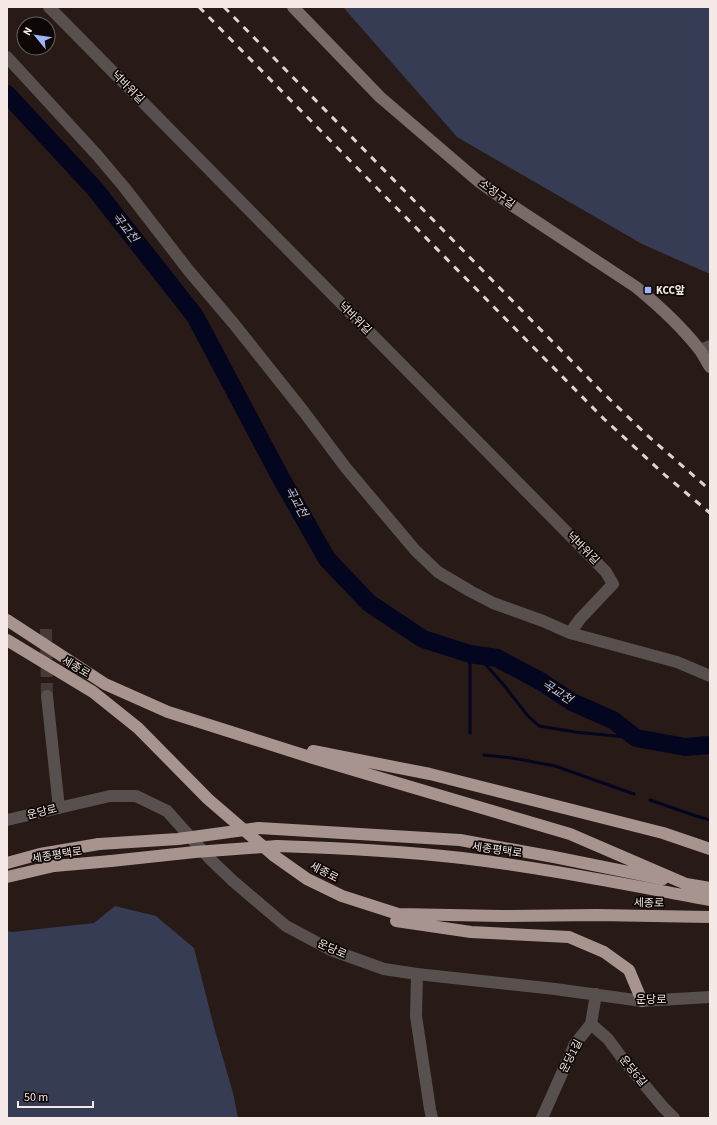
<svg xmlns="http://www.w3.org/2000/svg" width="717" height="1125" font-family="'Source Sans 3','Noto Sans KR',sans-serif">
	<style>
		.green { fill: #363c53 }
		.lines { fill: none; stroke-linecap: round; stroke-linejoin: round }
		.stream { stroke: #04051e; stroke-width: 3 }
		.river { stroke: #04051e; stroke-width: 18 }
		.street-tunnel { stroke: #473935; stroke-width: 12; stroke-dasharray: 12 6; stroke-linecap: butt }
		.street { stroke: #57504e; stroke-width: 12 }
		.secondary { stroke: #786b68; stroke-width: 12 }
		.highway { stroke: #a7948f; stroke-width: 12 }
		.rail { stroke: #dfd4d1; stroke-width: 3; stroke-dasharray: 7 7; stroke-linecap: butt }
		.highway-bridge { stroke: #a7948f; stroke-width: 12 }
		.poi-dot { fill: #a0b3fd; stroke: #0d0705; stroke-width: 1.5 }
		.labels { text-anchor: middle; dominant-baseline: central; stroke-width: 3.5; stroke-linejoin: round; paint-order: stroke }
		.street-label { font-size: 11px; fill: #f4e9e6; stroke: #0d0705 }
		.poi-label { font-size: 11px; font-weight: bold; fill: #f4e9e6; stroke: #0d0705; text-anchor: start }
		.water-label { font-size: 12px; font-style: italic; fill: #bac7f5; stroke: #0d0705 }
	</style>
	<rect width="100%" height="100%" fill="#281a16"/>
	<path class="green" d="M343,7H710V274L642,244L457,137Z
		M115,906L156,916L194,948L214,1027L233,1093L238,1118H7V931L12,932L94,923Z"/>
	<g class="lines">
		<path class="stream" d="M470,654L486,665L503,684L528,716L539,726L575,732L636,738
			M470,654V733
			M484,755L512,758L555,766L634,794
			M650,800L696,816L710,820"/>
		<path class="river" d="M7,94L95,189L195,316L282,480L327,559L369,603L423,639L470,654L497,658L542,682L572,702L613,720L636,738L685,747L710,745"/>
		<path class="street-tunnel" d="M46,629L47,696"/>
		<path class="street" d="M49,7L606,572L613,584L580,619L570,633L677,662L710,676
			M7,57L97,155L124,187L189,271L234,324L304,412L346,468L415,550L438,572L470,591L493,603L543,621L570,633
			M700,350L710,346
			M47,696L59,808
			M7,820L110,796H136L167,811L210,859L233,881L286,926L331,950L384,969L417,974L555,989L642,1001L710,997
			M417,974L416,1016L430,1109L432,1118
			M591,1024L608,1039L622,1058L663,1107L674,1118
			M542,1118L575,1044L591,1024L596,994"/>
		<path class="secondary" d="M293,7L380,97L478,181L516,208L636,287C658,305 681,326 699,349C703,354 706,361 710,367"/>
		<path class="highway" d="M7,620L105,684L168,712L313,758L570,834L686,884L710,888
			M7,640L93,692L138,728L208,799L273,855L307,879L342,896L398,914L502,916L597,915L710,917
			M313,751L430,774L663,833L710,849
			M259,828L460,840L554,857L663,879
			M277,846C339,848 400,851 462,858C545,868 628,885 710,900
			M7,863L40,854L99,844
			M7,877L54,866L111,861
			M396,921L471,932L569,937L604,952L629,970L642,1001"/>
		<path class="rail" d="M199,7L604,419L666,476L710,513
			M224,7L600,390L648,436L710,490"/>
		<path class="highway-bridge" d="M99,844L178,839L259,828
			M111,861L195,852L277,846"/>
	</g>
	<rect class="poi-dot" x="644" y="286" width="8" height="8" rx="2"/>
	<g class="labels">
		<g class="street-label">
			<text transform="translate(128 87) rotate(45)">넉바위길</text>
			<text transform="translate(497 194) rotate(36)">소정구길</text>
			<text transform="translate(355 318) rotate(45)">넉바위길</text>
			<text transform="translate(583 548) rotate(45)">넉바위길</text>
			<text transform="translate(76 667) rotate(31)">세종로</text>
			<text transform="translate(42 812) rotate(-14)">운당로</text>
			<text transform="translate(497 850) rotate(8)">세종평택로</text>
			<text transform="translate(57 855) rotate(-9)">세종평택로</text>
			<text transform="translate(324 872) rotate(27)">세종로</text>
			<text transform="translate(649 903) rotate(1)">세종로</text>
			<text transform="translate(332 949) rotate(24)">운당로</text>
			<text x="651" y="999">운당로</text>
			<text transform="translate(571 1056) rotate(-63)">운당1길</text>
			<text transform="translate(633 1071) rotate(51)">운당6길</text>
		</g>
		<g class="poi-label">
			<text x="656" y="290">KCC앞</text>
		</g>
		<g class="water-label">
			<text transform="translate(125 228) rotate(52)">곡교천</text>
			<text transform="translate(296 502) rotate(61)">곡교천</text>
			<text transform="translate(557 692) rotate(33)">곡교천</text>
		</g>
	</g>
	<rect width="717" height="1125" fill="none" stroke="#f4e9e6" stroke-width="16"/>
	<g transform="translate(36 36) rotate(299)"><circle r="19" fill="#0d0705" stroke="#69615f"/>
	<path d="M0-3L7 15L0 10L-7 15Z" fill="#a0b3fd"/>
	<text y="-6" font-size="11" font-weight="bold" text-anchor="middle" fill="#f4e9e6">N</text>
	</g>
	<path d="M18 1101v6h75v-6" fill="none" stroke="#f4e9e6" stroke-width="2"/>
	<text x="24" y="1101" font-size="12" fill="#f4e9e6" stroke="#0d0705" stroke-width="3" paint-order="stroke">50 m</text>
</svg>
